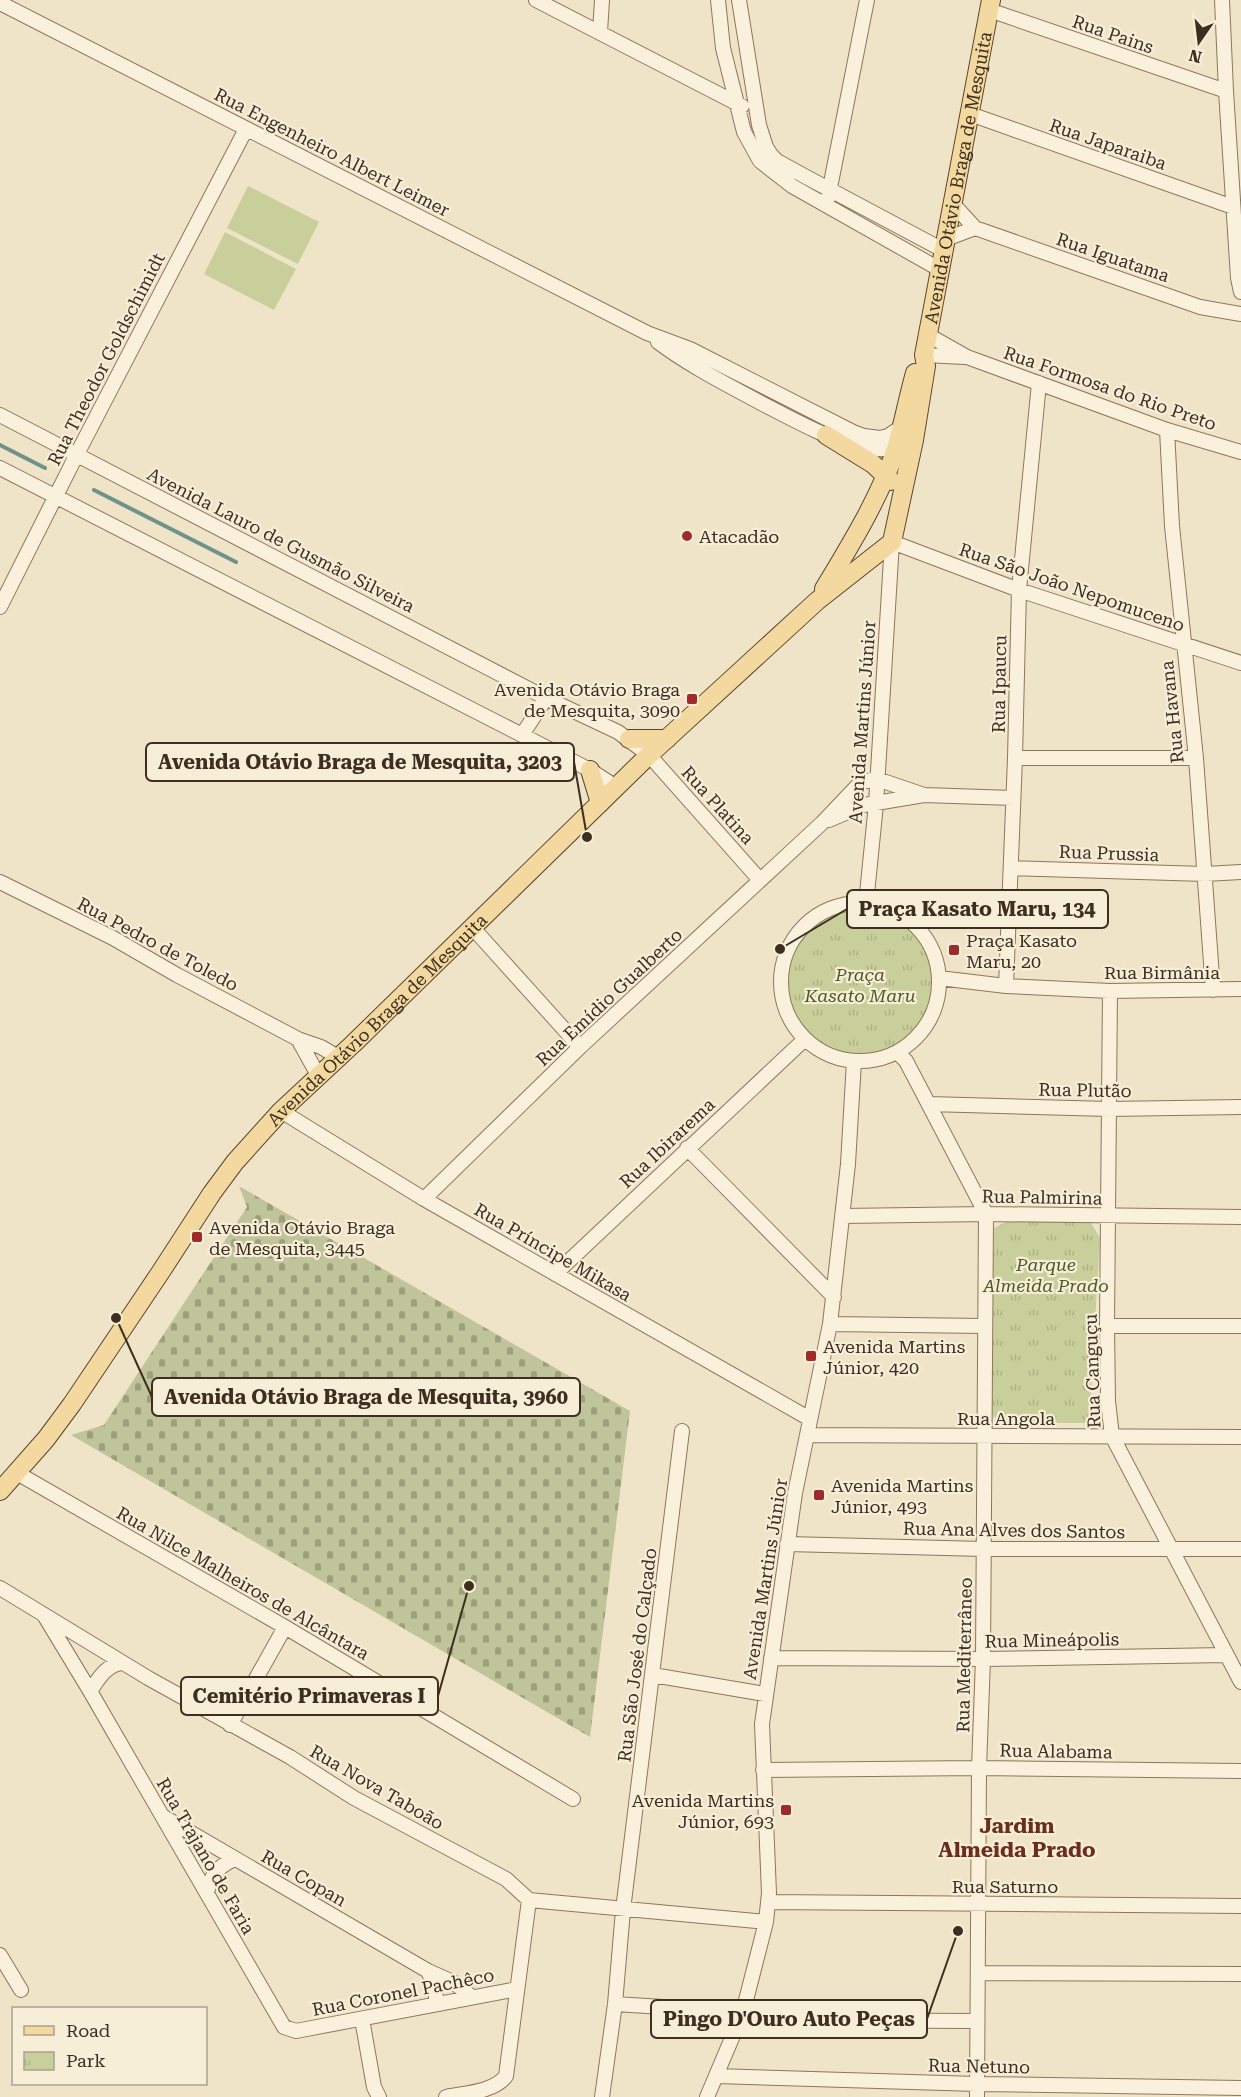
<svg xmlns="http://www.w3.org/2000/svg" width="1241" height="2097" font-family="'Roboto Serif',serif">
	<style>
		.grass { fill: #c9cf9b }
		.cemetery { fill: url(#cemetery-stones) }
		.park { fill: url(#park-tufts) }
		.lines { fill: none; stroke-linecap: round; stroke-linejoin: round }
		.stream { stroke: #6f938a; stroke-width: 4 }
		.minor-casing { stroke: #8d765c; stroke-width: 16 }
		.major-casing { stroke: #5b4430; stroke-width: 20 }
		.minor { stroke: #faf1dc; stroke-width: 14 }
		.major { stroke: #f3d9a0; stroke-width: 18 }
		.poi-dot { fill: #9e2a2b; stroke: #f7eed8; stroke-width: 2 }
		.labels { text-anchor: middle; dominant-baseline: central; stroke-width: 4.5; stroke-linejoin: round; paint-order: stroke }
		.street-label { font-size: 18px; fill: #3d2e20; stroke: #f7eed8 }
		.poi-label { font-size: 18px; fill: #3d2e20; stroke: #f7eed8; text-anchor: start }
		.park-label { font-size: 18px; font-style: italic; fill: #4d5a26; stroke: #f7eed8 }
		.quarter-label { font-size: 21px; font-weight: bold; fill: #6b2e1e; stroke: #f7eed8 }
		.leader { fill: none; stroke: #3d2e20; stroke-width: 2 }
		.callout-dot { fill: #3d2e20; stroke: #f7eed8; stroke-width: 2 }
		.callout { fill: #f7eed8; stroke: #3d2e20; stroke-width: 2 }
		.callout-label { font-size: 20px; text-anchor: middle; font-weight: bold; fill: #3d2e20 }
	</style>
	<defs>
		<pattern id="cemetery-stones" width="16" height="16" patternUnits="userSpaceOnUse" patternTransform="scale(1.5)"><rect width="16" height="16" fill="#bfc49a"/><path d="M2 7V4a2 2 0 0 1 4 0v3zM10 15v-3a2 2 0 0 1 4 0v3z" fill="#9ca07d"/></pattern>
		<pattern id="park-tufts" width="24" height="20" patternUnits="userSpaceOnUse" patternTransform="scale(1.5)"><rect width="24" height="20" fill="#c9cf9b"/><path d="M3 7l-1-3M5 7V3M7 7l1-3M15 17l-1-3M17 17v-4M19 17l1-3" fill="none" stroke="#aeb285"/></pattern>
	</defs>
	<rect width="100%" height="100%" fill="#f0e4c8"/>
	<path class="grass" d="M248,186L319,222L298,264L227,228Z
		M225,232L296,269L274,310L204,274Z"/>
	<path class="cemetery" d="M239,1186L630,1411L590,1737L71,1435L104,1425L247,1207Z"/>
	<path class="park" d="M781 983a79 79 0 1 1 158 0a79 79 0 1 1-158 0Z
		M1011,1219L1091,1223L1100,1238L1089,1423H1005L990,1415L994,1228Z"/>
	<g class="lines">
		<path class="stream" d="M0,445L45,468
			M94,490L236,562"/>
		<defs>
			<path id="minor" d="M536,0L742,106
				M718,0L723,48L744,132L760,161L792,186L939,269
				M739,0L759,125L766,147L771,155L777,161L808,178L943,250
				M1222,0L1226,91L1238,278L1241,292
				M0,3L647,333L690,349L853,432L864,436L880,438L888,436L900,428
				M989,10L1226,91
				M600,32L602,0
				M970,114L1233,207
				M828,198L867,0
				M953,204L975,228L1200,307L1241,314
				M946,239L975,228
				M928,335L967,357L1167,430L1241,452
				M658,342C690,366 726,384 761,403C792,419 824,437 857,446C871,450 890,451 903,445
				M924,355L965,357
				M0,415L546,698L618,732L649,755L759,879
				M1167,430L1172,526L1196,758L1213,990
				M0,468L522,735L590,770L616,787
				M0,607L77,454L246,129
				M522,735L546,698
				M1015,758H1196
				M829,820L864,805L924,795L1013,798
				M1011,868L1205,874L1241,872
				M0,882L113,938L177,975L298,1039L321,1047L338,1057
				M781 982a79 79 0 1 1 158 0a79 79 0 1 1-158 0Z
				M866,904L876,804L892,542L1019,590L1241,663
				M472,927L580,1047
				M939,978L1006,986L1110,991L1241,989
				M1006,986L1015,758L1019,590L1039,383
				M1110,991L1107,1326L1108,1401L1112,1436L1241,1682
				M298,1039L318,1075
				M897,1052L906,1061L986,1214L983,1659L979,1768L977,2097
				M929,1104L1109,1109L1241,1107
				M281,1111L424,1199L810,1419
				M687,1148L834,1297
				M424,1199L580,1047L822,823L861,782L877,779L924,795
				M842,1216L986,1214L1241,1217
				M555,1274L805,1039
				M830,1324L984,1326
				M1107,1326H1241
				M807,1435L1241,1437
				M17,1473L285,1627L573,1799
				M787,1544L984,1549H1241
				M0,1588L148,1678L290,1757L354,1798L506,1879L529,1900L766,1922
				M44,1615L90,1691L284,2027L296,2031L517,1989
				M771,1658L983,1659L1226,1655
				M653,1675L765,1694
				M90,1691C98,1680 106,1665 121,1663
				M230,1725L285,1627
				M763,1770L979,1768L1241,1771
				M164,1817L428,1971L453,1982L472,1997
				M207,1892C211,1875 218,1866 235,1859
				M768,1902L1241,1906
				M0,1955L21,1990
				M428,1971L434,1985L437,2004
				M978,1973L1241,1974
				M615,2004L743,2012L760,2020L977,2021
				M362,2019L374,2087L379,2097
				M716,2076L977,2084L1241,2088
				M446,2097C465,2093 494,2092 506,2076L529,1900
				M602,2097L615,2004L623,1910L682,1431
				M707,2097L743,2012L766,1922L769,1893L762,1724L795,1493L830,1324L848,1164L854,1061"/>
			<g id="major">
				<path d="M826,435L873,464L891,481"/>
				<path d="M824,589C851,544 879,499 896,449C903,424 908,398 915,373"/>
				<path d="M629,739H667"/>
				<path d="M590,770L600,803"/>
				<path id="s1" d="M0,1491L46,1439L72,1404L160,1273L212,1193L235,1162L281,1111L353,1044L649,755L817,601L892,542L914,440L926,366L924,355L991,0"/>
			</g>
		</defs>
		<use href="#minor" class="minor-casing"/>
		<use href="#major" class="major-casing"/>
		<use href="#minor" class="minor"/>
		<use href="#major" class="major"/>
	</g>
	<g class="poi-dot">
		<circle cx="687" cy="536" r="6"/>
		<rect x="686" y="693" width="12" height="12" rx="3"/>
		<rect x="948" y="944" width="12" height="12" rx="3"/>
		<rect x="191" y="1231" width="12" height="12" rx="3"/>
		<rect x="805" y="1350" width="12" height="12" rx="3"/>
		<rect x="813" y="1489" width="12" height="12" rx="3"/>
		<rect x="780" y="1804" width="12" height="12" rx="3"/>
	</g>
	<g class="labels">
		<g class="street-label">
			<text transform="translate(1113 34) rotate(19)">Rua Pains</text>
			<text transform="translate(1108 144) rotate(19)">Rua Japaraiba</text>
			<text transform="translate(332 152) rotate(27)">Rua Engenheiro Albert Leimer</text>
			<text stroke="none"><textPath href="#s1" startOffset="1680">Avenida Otávio Braga de Mesquita</textPath></text>
			<text transform="translate(1113 257) rotate(19)">Rua Iguatama</text>
			<text transform="translate(106 359) rotate(-63)">Rua Theodor Goldschimidt</text>
			<text transform="translate(1110 388) rotate(19)">Rua Formosa do Rio Preto</text>
			<text transform="translate(281 540) rotate(27)">Avenida Lauro de Gusmão Silveira</text>
			<text transform="translate(1072 587) rotate(19)">Rua São João Nepomuceno</text>
			<text transform="translate(999 684) rotate(-89)">Rua Ipaucu</text>
			<text transform="translate(1172 712) rotate(-96)">Rua Havana</text>
			<text transform="translate(862 722) rotate(-86)">Avenida Martins Júnior</text>
			<text transform="translate(718 805) rotate(48)">Rua Platina</text>
			<text transform="translate(1109 853) rotate(2)">Rua Prussia</text>
			<text transform="translate(158 944) rotate(28)">Rua Pedro de Toledo</text>
			<text x="1162" y="972">Rua Birmânia</text>
			<text transform="translate(609 997) rotate(-43)">Rua Emídio Gualberto</text>
			<text stroke="none"><textPath href="#s1" startOffset="606">Avenida Otávio Braga de Mesquita</textPath></text>
			<text transform="translate(1085 1090) rotate(1)">Rua Plutão</text>
			<text transform="translate(667 1143) rotate(-43)">Rua Ibirarema</text>
			<text transform="translate(1042 1197) rotate(1)">Rua Palmirina</text>
			<text transform="translate(553 1252) rotate(30)">Rua Príncipe Mikasa</text>
			<text transform="translate(1092 1371) rotate(-92)">Rua Canguçu</text>
			<text x="1006" y="1418">Rua Angola</text>
			<text transform="translate(1014 1530) rotate(1)">Rua Ana Alves dos Santos</text>
			<text transform="translate(765 1579) rotate(-81)">Avenida Martins Júnior</text>
			<text transform="translate(243 1583) rotate(30)">Rua Nilce Malheiros de Alcântara</text>
			<text transform="translate(1052 1640) rotate(-1)">Rua Mineápolis</text>
			<text transform="translate(637 1655) rotate(-83)">Rua São José do Calçado</text>
			<text transform="translate(964 1655) rotate(-89)">Rua Mediterrâneo</text>
			<text transform="translate(1056 1751) rotate(1)">Rua Alabama</text>
			<text transform="translate(377 1787) rotate(30)">Rua Nova Taboão</text>
			<text transform="translate(206 1856) rotate(60)">Rua Trajano de Faria</text>
			<text transform="translate(304 1878) rotate(30)">Rua Copan</text>
			<text x="1005" y="1886">Rua Saturno</text>
			<text transform="translate(403 1992) rotate(-11)">Rua Coronel Pachêco</text>
			<text transform="translate(979 2066) rotate(1)">Rua Netuno</text>
		</g>
		<g class="poi-label">
			<text x="699" y="536">Atacadão</text>
			<text x="680" y="689" text-anchor="end">Avenida Otávio Braga<tspan x="680" dy="21">de Mesquita, 3090</tspan></text>
			<text x="966" y="940">Praça Kasato<tspan x="966" dy="21">Maru, 20</tspan></text>
			<text x="209" y="1227">Avenida Otávio Braga<tspan x="209" dy="21">de Mesquita, 3445</tspan></text>
			<text x="823" y="1346">Avenida Martins<tspan x="823" dy="21">Júnior, 420</tspan></text>
			<text x="831" y="1485">Avenida Martins<tspan x="831" dy="21">Júnior, 493</tspan></text>
			<text x="774" y="1800" text-anchor="end">Avenida Martins<tspan x="774" dy="21">Júnior, 693</tspan></text>
		</g>
		<g class="park-label">
			<text x="860" y="974">Praça<tspan x="860" dy="21">Kasato Maru</tspan></text>
			<text x="1046" y="1264">Parque<tspan x="1046" dy="21">Almeida Prado</tspan></text>
		</g>
		<g class="quarter-label">
			<text x="1017" y="1826">Jardim<tspan x="1017" dy="24">Almeida Prado</tspan></text>
		</g>
	</g>
	<path class="leader" d="M587 837L574 762M780 949L847 909M116 1318L152 1397M469 1586L438 1696M958 1931L927 2019"/>
	<g class="callout-dot">
		<circle cx="587" cy="837" r="6"/>
		<circle cx="780" cy="949" r="6"/>
		<circle cx="116" cy="1318" r="6"/>
		<circle cx="469" cy="1586" r="6"/>
		<circle cx="958" cy="1931" r="6"/>
	</g>
	<g class="callout">
		<rect x="146" y="743" width="428" height="38" rx="6"/>
		<rect x="847" y="890" width="261" height="38" rx="6"/>
		<rect x="152" y="1378" width="428" height="38" rx="6"/>
		<rect x="181" y="1677" width="257" height="38" rx="6"/>
		<rect x="651" y="2000" width="276" height="38" rx="6"/>
	</g>
	<g class="callout-label">
		<text x="360" y="769">Avenida Otávio Braga de Mesquita, 3203</text>
		<text x="977" y="916">Praça Kasato Maru, 134</text>
		<text x="366" y="1404">Avenida Otávio Braga de Mesquita, 3960</text>
		<text x="309" y="1703">Cemitério Primaveras I</text>
		<text x="789" y="2026">Pingo D'Ouro Auto Peças</text>
	</g>
	<rect x="12" y="2007" width="195" height="78" fill="#f7eed8" stroke="#ada18e" stroke-width="1.5"/>
	<rect x="24" y="2026" width="30" height="9" fill="#f3d9a0" stroke="#ada18e" stroke-width="1.5"/>
	<text x="66" y="2037" font-size="18" fill="#3d2e20">Road</text>
	<rect x="24" y="2052" width="30" height="18" fill="url(#park-tufts)" stroke="#ada18e" stroke-width="1.5"/>
	<text x="66" y="2067" font-size="18" fill="#3d2e20">Park</text>
	<g transform="translate(1199 42) rotate(194)" stroke="#f7eed8" stroke-width="4.5" paint-order="stroke">
	<path d="M0-4.5L10 22L0 15L-10 22Z" fill="#3d2e20"/>
	<text y="-9" font-size="16" font-weight="bold" text-anchor="middle" fill="#3d2e20">N</text>
	</g>
</svg>
